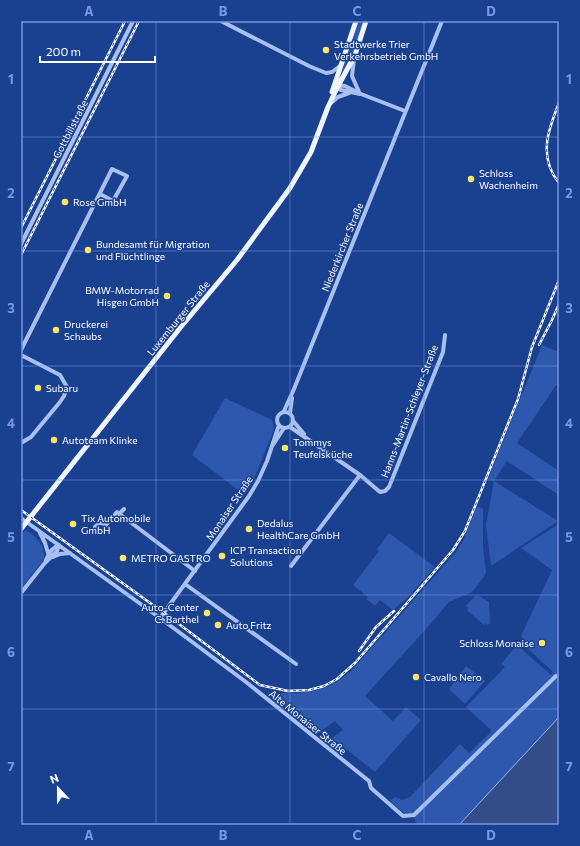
<svg xmlns="http://www.w3.org/2000/svg" width="580" height="846" font-family="Commissioner,sans-serif">
	<style>
		.green { fill: #2d58ae }
		.water { fill: #324d88; stroke: #9bb9f1 }
		.lines { fill: none; stroke-linecap: round; stroke-linejoin: round }
		.minor { stroke: #a8c0ef; stroke-width: 4 }
		.major { stroke: #eff4ff; stroke-width: 5 }
		.rail-casing { stroke: #fff; stroke-width: 2.5 }
		.rail { stroke: #1a4090; stroke-width: 1; stroke-dasharray: 3; stroke-linecap: butt }
		.grid { fill: none; stroke: #7795e8; stroke-width: 1; stroke-opacity: 0.55 }
		.poi-dot { fill: #ffe465; stroke: #1a4090; stroke-width: 1.5 }
		.labels { text-anchor: middle; dominant-baseline: central; stroke-width: 3; stroke-linejoin: round; paint-order: stroke }
		.poi-label { font-size: 10px; fill: #fff; stroke: #1a4090; text-anchor: start }
		.street-label { font-size: 10px; fill: #fff; stroke: #1a4090 }
		.neatline { fill: none; stroke: #7795e8; stroke-width: 1.5 }
		.grid-label { font-size: 13px; text-anchor: middle; font-weight: bold; fill: #7795e8 }
	</style>
	<rect width="100%" height="100%" fill="#1a4090"/>
	<path class="green" d="M359,21H364L351,59L341,75Z
		M542,345L559,352V387L556,385L517,443L559,471V495L507,461L494,481L558,521L491,566L486,525L494,481L488,479Z
		M225,398L272,420L274,429L273,432L254,479L245,495L192,455Z
		M477,506L483,509V548L486,572L484,577L472,592L449,602L426,629L365,696L393,721L406,707L421,720L375,772L332,738L343,730L335,721L318,733L270,693C303,694 324,694 351,671L456,552L463,541Z
		M559,524V717L459,825H417L412,813L405,814L390,801L395,797L402,800L410,797L460,744L469,753L492,731L466,707L505,667L501,664L517,645L551,675L553,672L523,644L525,641L521,636L552,570L521,548Z
		M26,530C37,538 45,544 44,559L21,589V535Z
		M389,533L435,567L407,598L393,610L380,600L375,606L366,599L368,597L353,585L379,551L377,549Z
		M476,595L479,596L489,602L490,623L488,625L486,623L484,625L467,610L468,608L466,606Z
		M466,666L485,681L465,704L449,689Z"/>
	<path class="water" d="M559,717V825H459Z"/>
	<g class="lines">
		<path class="minor" d="M221,21L309,66L326,73L332,72L340,66
			M354,59L352,76L359,92
			M337,85L345,86L361,94L405,111
			M335,86L341,90L360,94
			M331,103L338,97L349,93
			M21,244L133,21
			M21,350L112,169L127,176L113,201L100,194
			M21,355L60,375L67,387L64,396L60,402L31,437L21,443
			M284,411L294,389L442,21
			M277 420a8 8 0 1 1 16 0a8 8 0 1 1-16 0Z
			M290,413L292,398
			M294,422L304,434
			M290,427L360,475L380,492L385,491L389,487L443,352L445,335
			M273,445L284,428
			M119,514L124,509
			M21,518L160,618L246,682L369,781L371,788L403,816L414,815L556,676
			M95,527L100,522L106,525L117,512L195,571
			M40,533L45,543L48,553
			M53,557L60,554L70,553
			M45,563C48,555 50,549 59,545
			M291,566L360,475
			M185,584L296,664
			M21,593L44,564L57,551L59,545
			M160,618L249,496L258,481L267,461L279,425"/>
		<path class="major" d="M332,92L356,21
			M21,529L180,328L237,260L290,188L311,152L328,107L337,88L355,55L366,21"/>
		<defs>
			<path id="rail" d="M559,103C548,130 538,157 559,183
				M21,228L125,21
				M21,255L139,21
				M539,345L552,320L559,304
				M21,510L171,618L260,685L288,691L309,690L324,686L337,679L355,663L453,550L465,531L518,399L532,347L559,280
				M359,651L376,627L394,611"/>
		</defs>
		<use href="#rail" class="rail-casing"/>
		<use href="#rail" class="rail"/>
	</g>
	<path class="grid" d="M156,21V825M290,21V825M424,21V825M21,137H559M21,251H559M21,366H559M21,480H559M21,595H559M21,709H559"/>
	<g class="poi-dot">
		<circle cx="326" cy="50" r="4"/>
		<circle cx="471" cy="179" r="4"/>
		<circle cx="65" cy="202" r="4"/>
		<circle cx="88" cy="250" r="4"/>
		<circle cx="167" cy="296" r="4"/>
		<circle cx="56" cy="330" r="4"/>
		<circle cx="38" cy="388" r="4"/>
		<circle cx="54" cy="440" r="4"/>
		<circle cx="285" cy="448" r="4"/>
		<circle cx="73" cy="524" r="4"/>
		<circle cx="249" cy="529" r="4"/>
		<circle cx="222" cy="556" r="4"/>
		<circle cx="123" cy="558" r="4"/>
		<circle cx="207" cy="613" r="4"/>
		<circle cx="218" cy="625" r="4"/>
		<circle cx="542" cy="643" r="4"/>
		<circle cx="416" cy="677" r="4"/>
	</g>
	<g class="labels">
		<g class="poi-label">
			<text x="334" y="44">Stadtwerke Trier<tspan x="334" dy="12">Verkehrsbetrieb GmbH</tspan></text>
			<text x="479" y="173">Schloss<tspan x="479" dy="12">Wachenheim</tspan></text>
			<text x="73" y="202">Rose GmbH</text>
			<text x="96" y="244">Bundesamt für Migration<tspan x="96" dy="12">und Flüchtlinge</tspan></text>
			<text x="159" y="290" text-anchor="end">BMW-Motorrad<tspan x="159" dy="12">Hisgen GmbH</tspan></text>
			<text x="64" y="324">Druckerei<tspan x="64" dy="12">Schaubs</tspan></text>
			<text x="46" y="388">Subaru</text>
			<text x="62" y="440">Autoteam Klinke</text>
			<text x="293" y="442">Tommys<tspan x="293" dy="12">Teufelsküche</tspan></text>
			<text x="81" y="518">Tix Automobile<tspan x="81" dy="12">GmbH</tspan></text>
			<text x="257" y="523">Dedalus<tspan x="257" dy="12">HealthCare GmbH</tspan></text>
			<text x="230" y="550">ICP Transaction<tspan x="230" dy="12">Solutions</tspan></text>
			<text x="131" y="558">METRO GASTRO</text>
			<text x="199" y="607" text-anchor="end">Auto-Center<tspan x="199" dy="12">C. Barthel</tspan></text>
			<text x="226" y="625">Auto Fritz</text>
			<text x="534" y="643" text-anchor="end">Schloss Monaise</text>
			<text x="424" y="677">Cavallo Nero</text>
		</g>
		<g class="street-label">
			<text transform="translate(70 129) rotate(-63)">Gottbillstraße</text>
			<text transform="translate(342 247) rotate(-68)">Niederkircher Straße</text>
			<text transform="translate(178 318) rotate(-51)">Luxemburger Straße</text>
			<text transform="translate(409 411) rotate(-69)">Hanns-Martin-Schleyer-Straße</text>
			<text transform="translate(229 508) rotate(-56)">Monaiser Straße</text>
			<text transform="translate(308 722) rotate(39)">Alte Monaiser Straße</text>
		</g>
	</g>
	<rect width="580" height="846" fill="none" stroke="#1a4090" stroke-width="44"/>
	<g transform="translate(58 788) rotate(338)" stroke="#1a4090" stroke-width="3" paint-order="stroke">
	<path d="M0-3L7 15L0 10L-7 15Z" fill="#ffffff"/>
	<text y="-6" font-size="11" font-weight="bold" text-anchor="middle" fill="#ffffff">N</text>
	</g>
	<path d="M40 56v6h115v-6" fill="none" stroke="#ffffff" stroke-width="2"/>
	<text x="46" y="56" font-size="12" fill="#ffffff" stroke="#1a4090" stroke-width="3" paint-order="stroke">200 m</text>
	<rect x="22" y="22" width="536" height="802" class="neatline"/>
	<g class="grid-label">
		<text x="89" y="16">A</text>
		<text x="223" y="16">B</text>
		<text x="357" y="16">C</text>
		<text x="491" y="16">D</text>
		<text x="11" y="84">1</text>
		<text x="569" y="84">1</text>
		<text x="11" y="198">2</text>
		<text x="569" y="198">2</text>
		<text x="11" y="313">3</text>
		<text x="569" y="313">3</text>
		<text x="11" y="428">4</text>
		<text x="569" y="428">4</text>
		<text x="11" y="542">5</text>
		<text x="569" y="542">5</text>
		<text x="11" y="657">6</text>
		<text x="569" y="657">6</text>
		<text x="11" y="771">7</text>
		<text x="569" y="771">7</text>
		<text x="89" y="840">A</text>
		<text x="223" y="840">B</text>
		<text x="357" y="840">C</text>
		<text x="491" y="840">D</text>
	</g>
</svg>
